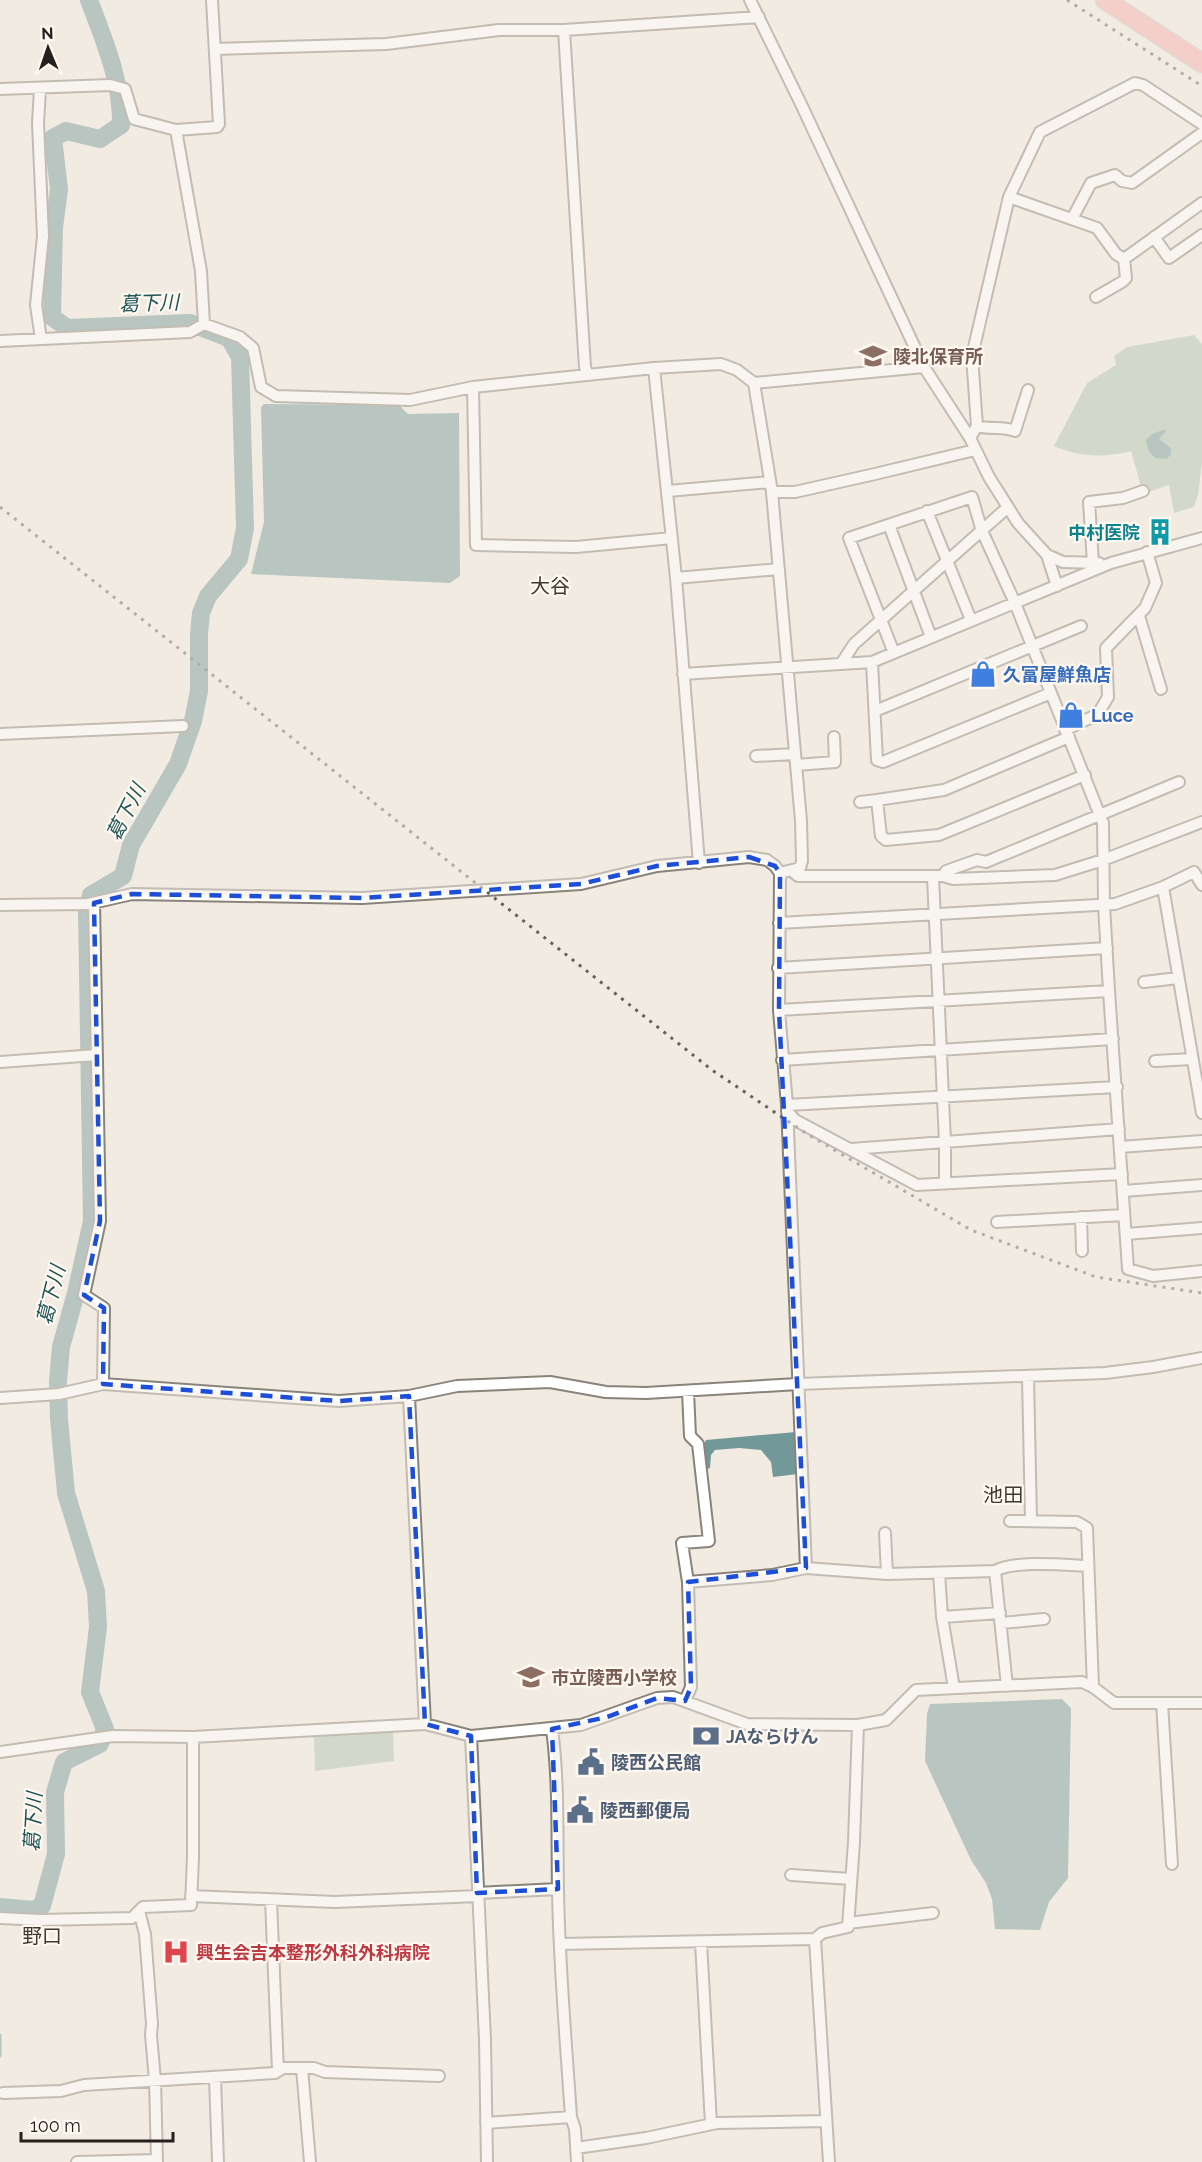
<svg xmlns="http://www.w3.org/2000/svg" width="1202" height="2162" font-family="Raleway,'Noto Sans JP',sans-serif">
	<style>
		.green { fill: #abc3b0 }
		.water { fill: #73989a }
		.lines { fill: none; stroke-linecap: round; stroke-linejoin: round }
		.stream { stroke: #73989a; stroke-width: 3 }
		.river { stroke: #73989a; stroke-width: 18 }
		.minor-casing { stroke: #89837a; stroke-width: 14 }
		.trunk-casing { stroke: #cacac9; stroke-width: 21 }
		.minor { stroke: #fff; stroke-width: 10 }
		.trunk { stroke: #f6abac; stroke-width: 18 }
		.rail { stroke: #66615c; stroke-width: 3; stroke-dasharray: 3 6; stroke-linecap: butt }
		.marked { fill: none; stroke: #1d4ed8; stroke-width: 4.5; stroke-dasharray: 12 8; stroke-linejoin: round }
		.labels { text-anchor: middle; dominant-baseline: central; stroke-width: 4.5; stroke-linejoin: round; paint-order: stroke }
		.education-label { font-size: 18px; font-weight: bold; fill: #785e54; stroke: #fef8f1; text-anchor: start }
		.culture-label { font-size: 18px; font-weight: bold; fill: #0d838f; stroke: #fef8f1; text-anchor: end }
		.shop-label { font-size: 18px; font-weight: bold; fill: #366cbe; stroke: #fef8f1; text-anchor: start }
		.service-label { font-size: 18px; font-weight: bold; fill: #4e5e75; stroke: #fef8f1; text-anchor: start }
		.health-label { font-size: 18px; font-weight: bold; fill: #be3a42; stroke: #fef8f1; text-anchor: start }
		.water-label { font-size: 20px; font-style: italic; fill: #1d5456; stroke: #fef8f1 }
		.neighbourhood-label { font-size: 20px; fill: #3f3932; stroke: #fef8f1 }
	</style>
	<rect width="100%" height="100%" fill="#f2ebe2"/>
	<path class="green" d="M1194,335L1202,344V463L1198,495L1194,507L1174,513L1169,485L1143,494L1131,451C1104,458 1080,457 1054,446L1087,383L1116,365L1114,356L1127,347Z
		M393,1730L394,1761L315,1771L314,1736Z"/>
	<path class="water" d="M264,404L399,405L408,414L459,413L460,576L450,583L251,574L264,522L261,407Z
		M1163,430H1167L1159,439L1171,448V454L1167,459L1155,458L1148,450L1146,440L1152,434Z
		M796,1432L798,1474L773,1477L771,1462L761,1450L739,1448L715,1450L711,1455L710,1468L707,1469L704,1445L706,1440Z
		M1062,1699L1071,1708L1068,1878L1049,1902L1040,1930L995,1929L992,1899L986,1883L971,1860L925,1761L927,1714L930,1704Z"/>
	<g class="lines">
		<path class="stream" d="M0,2035V2056"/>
		<path class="river" d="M0,1907L33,1910L42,1906L56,1854L55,1792L64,1762L100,1744L105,1729L90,1692L98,1627L96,1591L66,1493L59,1419L58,1381L61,1347L76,1293L92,1221L87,911L91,895L123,876L131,845L178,764L193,721L199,691V634L201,613L208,596L239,559L245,528L240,357L229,338L190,323L67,328L52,317L54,228L59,189L53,138L66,131L100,139L121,125C122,82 104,40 89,0"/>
		<defs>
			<path id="minor" d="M750,0L801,104L924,367L970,438L989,477L1018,523L1047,555L1057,586
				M564,30L585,367L588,375
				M215,49L386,44L499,30H564L759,17
				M0,89L110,85L125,89L134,119L176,130L217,127L219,124L212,0
				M40,89L38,123L43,236L36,305L41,339
				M176,130L201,271L204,324
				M1009,197L1097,228L1116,254L1124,259L1202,203
				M1072,219L1091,183L1115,175L1122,181L1132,183L1202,133
				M1154,237L1169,258L1202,235
				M1096,297L1122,282L1126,278L1124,259
				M0,341L190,332L204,324L240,337L253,348L261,387L276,396L410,400L473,387L654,368L721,364L737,370L754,383L772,492L801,821L802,861L800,868L780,873
				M654,368L676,578L699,863
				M754,383L924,367
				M473,387L476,545L576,547L672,538
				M977,426C990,430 1003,426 1015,431L1028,390
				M970,438L977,426L972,356L1009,197L1040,132L1135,83L1143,85L1202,124
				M668,491L770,482
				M772,492H795L875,474L975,450
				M927,511L971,620
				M889,525L931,637
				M1047,555L1063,562L1099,563
				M1093,563L1089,502L1123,498L1143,491
				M676,578L779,569
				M1139,616L1161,689
				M894,653L849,538L972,497L982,531L1015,603L1103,823L1104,905L1109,991L1128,1269L1153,1276L1202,1271
				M872,662L877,760L883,762L1051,693
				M841,664L854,644L1008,507
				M683,674L872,662L1111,563L1202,538
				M875,711L1081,626
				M1065,730L1098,714L1108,697L1106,648L1145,608L1156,583L1147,552
				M0,734L183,726
				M1069,737L944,790L877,800L881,836L886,840L939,835L1085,775
				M756,756L795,754
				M796,765L835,762L834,737
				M860,802L877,800
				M792,871L798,876H943L953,879L1055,875L1103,860L1202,822
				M943,876L946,871L977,860L986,862L1179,782
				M933,877L945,1142V1182
				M1163,887L1194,872L1202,885
				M94,903L100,1221L84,1295L104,1308L103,1384
				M0,905L88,904L132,894L362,898L581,884L657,866L749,857L767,860L775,866L780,873L779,1010L787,1105L806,1568
				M779,923L1115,904L1163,887L1202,1113
				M778,968L1107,948
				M1144,982L1178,978
				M779,1010L1109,991
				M782,1060L1113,1039
				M1155,1061L1192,1059
				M0,1062L96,1055
				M787,1105L1117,1087
				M787,1111L795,1120L917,1185L1122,1174
				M1120,1147L1202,1141
				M851,1149L1119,1129
				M1123,1191L1202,1185
				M1081,1217L1082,1251
				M997,1222L1124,1215
				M1126,1234L1202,1228
				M1028,1377L1031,1521
				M688,1391L690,1436L698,1444L709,1541L682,1543L688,1582
				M409,1396L425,1724
				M0,1398L59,1394L103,1384L339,1401L409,1396L457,1386L550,1382L606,1392L646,1393L798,1384L1105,1373L1153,1367L1202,1358
				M1010,1521L1077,1522L1087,1528L1093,1687
				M885,1533L887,1574
				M995,1571L1007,1686
				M939,1573L942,1617L954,1688
				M942,1617L1000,1613
				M1001,1623L1044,1619
				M685,1701L691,1687L688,1582L772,1575L806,1568L887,1574L995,1571C1014,1560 1065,1565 1088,1566
				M1162,1703L1172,1864
				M552,1729C559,1782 557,1836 558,1889C559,1965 566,2041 571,2117L575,2129L577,2162
				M471,1736L485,2040L487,2162
				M0,1752L113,1736L193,1737L425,1724L471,1736L581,1725L657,1698L673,1697L747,1724L858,1725L886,1720L916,1690L1082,1682L1093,1687L1114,1703H1202
				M791,1875L851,1879
				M477,1893L558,1889
				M191,1896L335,1902L478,1896
				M271,1900L278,2071
				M139,1911L145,1934L152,2024L151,2035L155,2080L157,2162
				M0,1918L40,1920L132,1918L143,1907L191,1905L193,1857V1737
				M848,1923L933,1913
				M815,1939L829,2162
				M701,1942L711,2124
				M560,1944L815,1939L822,1933L848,1927L854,1842L858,1725
				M302,2068L310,2162
				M215,2078L218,2162
				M3,2093L61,2091L84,2085L275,2073L283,2068H314L325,2072L439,2076
				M486,2123L571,2117
				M576,2148L646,2138L717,2123L825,2121
				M77,2162L157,2160"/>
			<path id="trunk" d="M1105,0L1202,63"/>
		</defs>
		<use href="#minor" class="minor-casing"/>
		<use href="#trunk" class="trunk-casing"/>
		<use href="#minor" class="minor"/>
		<use href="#trunk" class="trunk"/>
		<path class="rail" d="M1067,0L1202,86
			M0,507L712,1070L807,1134L971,1230L1096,1277L1202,1293"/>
	</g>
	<path d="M0 0H1202V2162H0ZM749,857L775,866L780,873L779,1010L806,1568L688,1582L691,1687L685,1701L657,1698L607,1717L552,1729L558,1889L477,1893L471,1736L425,1724L409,1396L339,1401L103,1384L104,1308L84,1295L100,1221L94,903L132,894L362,898L581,884L657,866Z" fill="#f2ebe2" fill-opacity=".55" fill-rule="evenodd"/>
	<path class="marked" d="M749,857L775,866L780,873L779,1010L806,1568L688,1582L691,1687L685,1701L657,1698L607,1717L552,1729L558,1889L477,1893L471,1736L425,1724L409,1396L339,1401L103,1384L104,1308L84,1295L100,1221L94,903L132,894L362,898L581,884L657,866Z"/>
	<defs>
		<symbol id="school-bare" viewBox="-9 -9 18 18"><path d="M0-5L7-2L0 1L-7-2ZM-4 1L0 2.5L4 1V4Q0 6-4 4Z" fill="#8d6e63" stroke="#fef8f1" stroke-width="2.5" paint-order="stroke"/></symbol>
		<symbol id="building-bare" viewBox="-9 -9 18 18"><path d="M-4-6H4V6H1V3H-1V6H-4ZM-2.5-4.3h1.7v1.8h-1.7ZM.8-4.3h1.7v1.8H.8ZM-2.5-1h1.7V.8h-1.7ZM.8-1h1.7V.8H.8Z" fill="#0f9aa8" stroke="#fef8f1" stroke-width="2.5" paint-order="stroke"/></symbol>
		<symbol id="shop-bare" viewBox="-9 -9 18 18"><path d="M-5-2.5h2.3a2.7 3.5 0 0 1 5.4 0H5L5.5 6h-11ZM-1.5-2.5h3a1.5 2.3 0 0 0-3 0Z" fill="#3f7fe0" stroke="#fef8f1" stroke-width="2.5" paint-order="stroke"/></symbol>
		<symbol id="bank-bare" viewBox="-9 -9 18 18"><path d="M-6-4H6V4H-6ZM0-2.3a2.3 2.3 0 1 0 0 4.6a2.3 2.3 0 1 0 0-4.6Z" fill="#5c6f8a" stroke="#fef8f1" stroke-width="2.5" paint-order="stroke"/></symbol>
		<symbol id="civic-bare" viewBox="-9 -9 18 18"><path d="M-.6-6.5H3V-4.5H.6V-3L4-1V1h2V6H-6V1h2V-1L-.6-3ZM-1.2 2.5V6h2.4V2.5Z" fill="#5c6f8a" stroke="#fef8f1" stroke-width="2.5" paint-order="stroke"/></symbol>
		<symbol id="hospital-bare" viewBox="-9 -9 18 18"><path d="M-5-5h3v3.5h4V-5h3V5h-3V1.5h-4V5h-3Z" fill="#e0444e" stroke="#fef8f1" stroke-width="2.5" paint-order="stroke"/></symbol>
	</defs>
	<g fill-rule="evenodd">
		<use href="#school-bare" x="854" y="337" width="38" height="38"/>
		<use href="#building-bare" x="1141" y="513" width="38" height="38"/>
		<use href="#shop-bare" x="964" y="655" width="38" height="38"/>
		<use href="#shop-bare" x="1052" y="696" width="38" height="38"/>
		<use href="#school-bare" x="512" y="1658" width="38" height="38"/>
		<use href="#bank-bare" x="687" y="1717" width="38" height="38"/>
		<use href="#civic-bare" x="572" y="1743" width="38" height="38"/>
		<use href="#civic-bare" x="561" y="1791" width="38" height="38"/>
		<use href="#hospital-bare" x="157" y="1933" width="38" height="38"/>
	</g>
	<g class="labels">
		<g class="education-label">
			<text x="893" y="356">陵北保育所</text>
			<text x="551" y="1677">市立陵西小学校</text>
		</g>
		<g class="culture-label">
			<text x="1140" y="532">中村医院</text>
		</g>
		<g class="shop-label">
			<text x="1003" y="674">久富屋鮮魚店</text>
			<text x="1091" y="715">Luce</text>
		</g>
		<g class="service-label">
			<text x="726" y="1736">JAならけん</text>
			<text x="611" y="1762">陵西公民館</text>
			<text x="600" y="1810">陵西郵便局</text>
		</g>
		<g class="health-label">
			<text x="196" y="1952">興生会吉本整形外科外科病院</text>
		</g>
		<g class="water-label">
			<text transform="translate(149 303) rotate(-2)">葛下川</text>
			<text transform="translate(126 812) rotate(-63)">葛下川</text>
			<text transform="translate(51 1295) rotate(-76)">葛下川</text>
			<text transform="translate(33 1822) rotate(-87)">葛下川</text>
		</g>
		<g class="neighbourhood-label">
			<text x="550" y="586">大谷</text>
			<text x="1003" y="1495">池田</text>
			<text x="42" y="1936">野口</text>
		</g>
	</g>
	<g transform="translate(48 48) rotate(358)" stroke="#fef8f1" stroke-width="4.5" paint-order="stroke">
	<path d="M0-4.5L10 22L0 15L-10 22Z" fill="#24211e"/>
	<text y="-9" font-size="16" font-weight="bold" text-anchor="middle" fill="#24211e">N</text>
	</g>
	<path d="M21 2132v9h152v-9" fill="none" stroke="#24211e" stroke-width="3"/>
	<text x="30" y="2132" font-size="18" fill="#24211e" stroke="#fef8f1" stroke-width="4.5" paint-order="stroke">100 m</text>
</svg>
